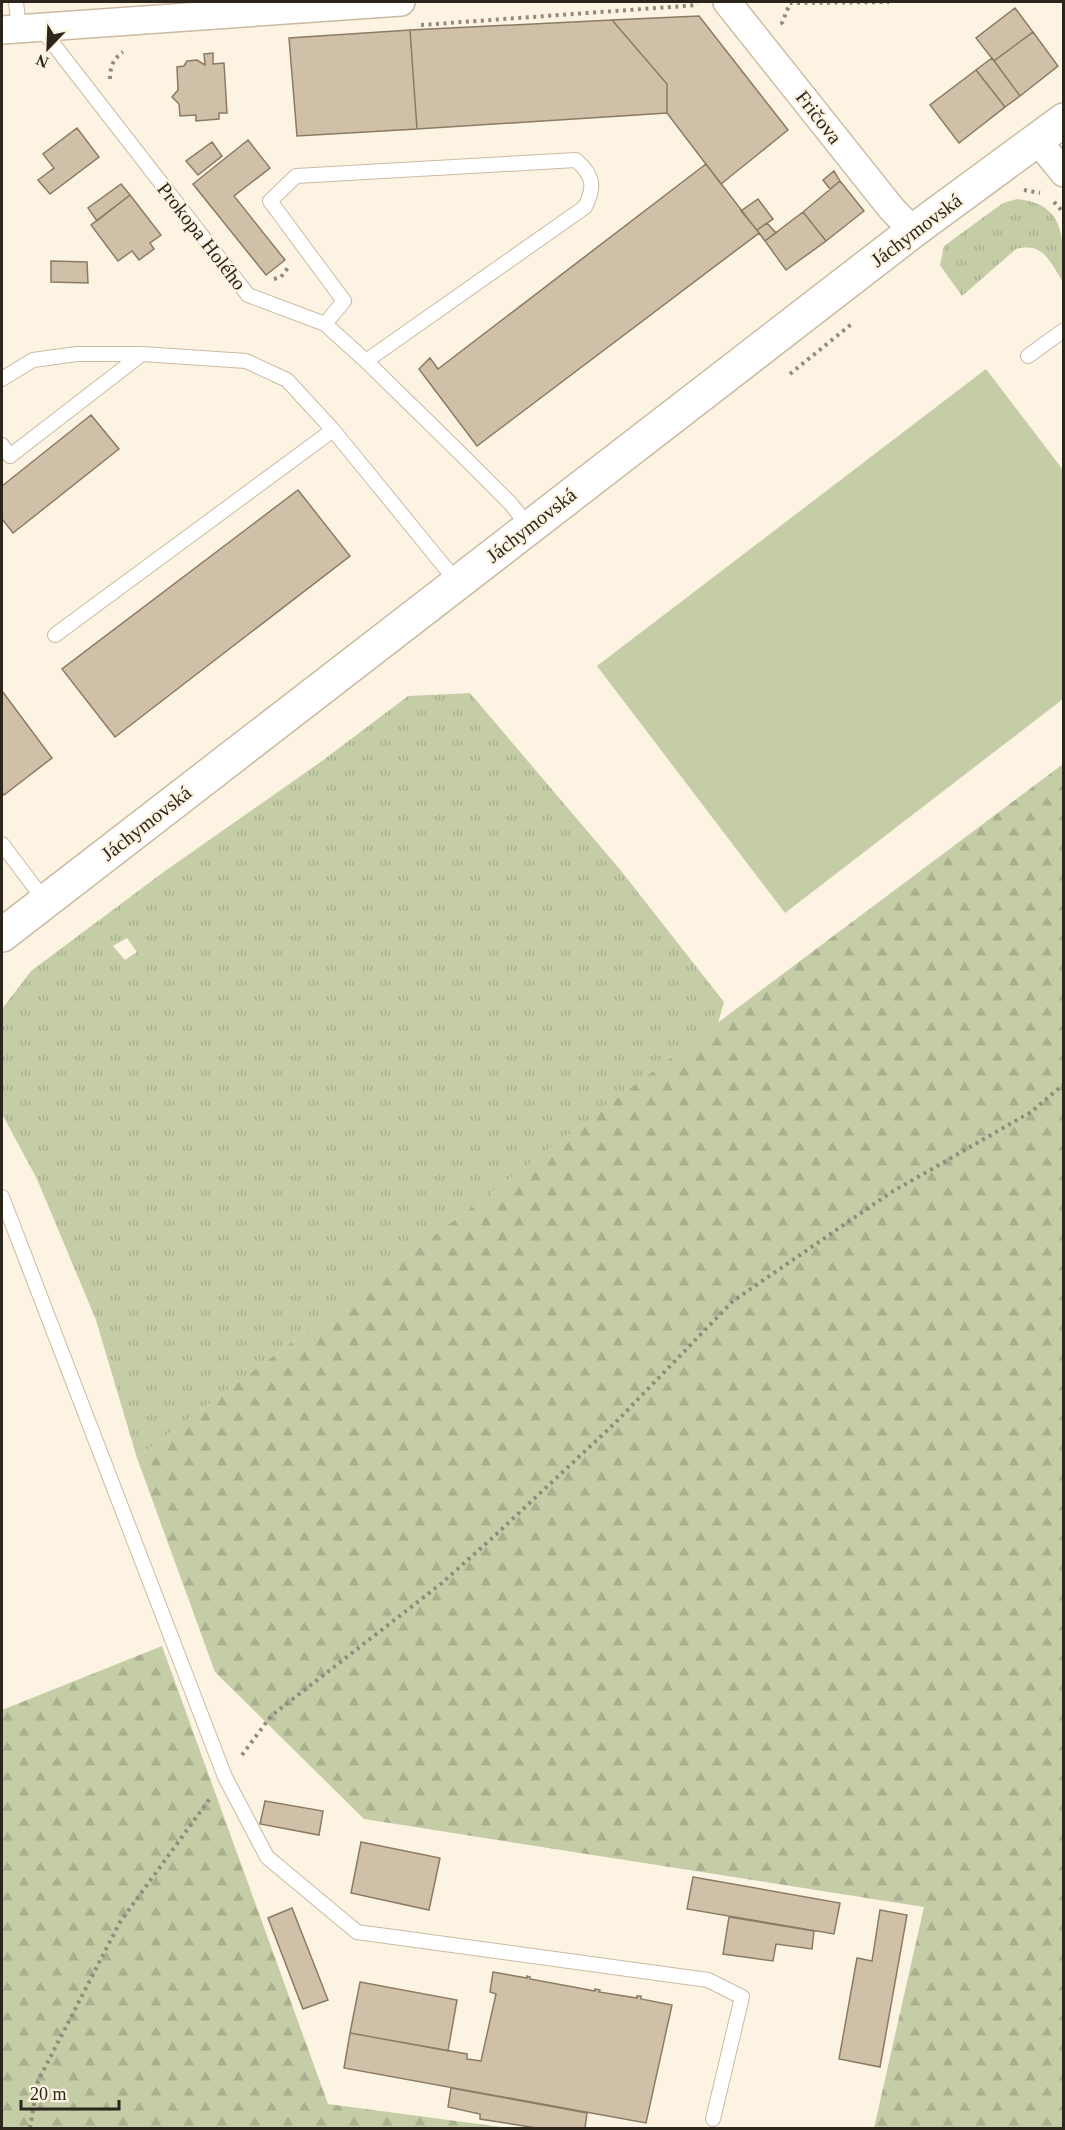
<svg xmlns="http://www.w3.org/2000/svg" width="1065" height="2130" font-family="Georgia,serif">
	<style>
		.grass { fill: url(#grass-tufts); fill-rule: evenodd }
		.forest { fill: url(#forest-firs) }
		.pitch { fill: #c5cda7 }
		.building { fill: #d1c0a8; stroke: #8b7b64; stroke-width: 1.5 }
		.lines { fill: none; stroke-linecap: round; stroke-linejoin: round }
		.lane-casing { stroke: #cbbaa2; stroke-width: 16 }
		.street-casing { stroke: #cbbaa2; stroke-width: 30 }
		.secondary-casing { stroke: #cbbaa2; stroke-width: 36 }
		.path { stroke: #928a7d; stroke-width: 4; stroke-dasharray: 3 4.5; stroke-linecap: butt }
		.lane { stroke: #fff; stroke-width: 14 }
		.street { stroke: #fff; stroke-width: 27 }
		.secondary { stroke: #fff; stroke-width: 33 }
		.labels { text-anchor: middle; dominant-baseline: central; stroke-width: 4.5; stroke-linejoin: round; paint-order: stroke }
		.street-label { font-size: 20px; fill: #2b251b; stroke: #fdf3e3 }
	</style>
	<defs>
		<pattern id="grass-tufts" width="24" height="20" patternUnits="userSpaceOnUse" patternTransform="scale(1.5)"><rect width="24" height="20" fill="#c5cda7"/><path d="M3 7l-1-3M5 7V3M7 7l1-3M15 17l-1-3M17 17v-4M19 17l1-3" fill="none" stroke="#a9b08f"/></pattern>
		<pattern id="forest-firs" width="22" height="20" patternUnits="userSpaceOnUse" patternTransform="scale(1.5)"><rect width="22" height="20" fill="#c5cda7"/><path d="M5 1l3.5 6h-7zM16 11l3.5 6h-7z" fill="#a9b08f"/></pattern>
	</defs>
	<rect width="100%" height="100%" fill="#fdf3e3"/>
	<path class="grass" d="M1017,199C1065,204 1064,236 1063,282C1050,262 1044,242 1016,249L962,296L940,265L944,246L1003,203Z
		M470,693L622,872L724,1002L718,1023L137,1458L96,1320L37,1179L2,1114V1009L31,971L165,871L322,761L408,696ZM127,938L137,952L125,960L113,946Z"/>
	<path class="forest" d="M1063,764V2128H874L924,1907L364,1819L215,1672L137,1458Z
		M162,1646L328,2104L509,2128H2V1710Z"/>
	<path class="pitch" d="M986,369L1063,470V699L785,913L597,666Z"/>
	<path class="building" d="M1015,8L1033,32L994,61L976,38Z
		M699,16L788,130L721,184L667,113V84L612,20Z
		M612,20L667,84V113L417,129L410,30Z
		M410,30L417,129L297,136L289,38Z
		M1033,32L1058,66L1020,96L994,61Z
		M213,53V64L224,63L227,113H219V119L196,121V115L180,116L179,104L172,97L178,90L177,67L184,66L187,61L197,60L205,65L204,54Z
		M992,58L1020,96L1005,107L976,70Z
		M976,70L1005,107L959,143L930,105Z
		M77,128L99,157L50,194L38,180L54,168L43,154Z
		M248,140L270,168L234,196L285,260L266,275L193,184Z
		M212,142L222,156L198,175L186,161Z
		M706,164L759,233L477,446L419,369L430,358L438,369Z
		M834,171L840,181L830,189L823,180Z
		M840,181L864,211L826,241L803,212Z
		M121,184L130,195L97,221L88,208Z
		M130,195L161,235L150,243L154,249L139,260L132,251L118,261L91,225Z
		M758,199L773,219L757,230L741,211Z
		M803,212L826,241L786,270L765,241Z
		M767,223L776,233L765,241L757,230Z
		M51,261L87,262L88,283L51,282Z
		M91,415L119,449L13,533L2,519V486Z
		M298,490L350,556L115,737L62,669Z
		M2,691L52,758L4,795L2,792Z
		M265,1801L323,1811L319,1835L260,1824Z
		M361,1842L440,1858L429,1910L351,1893Z
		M693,1877L840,1903L834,1934L687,1909Z
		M292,1908L328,2000L303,2009L268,1918Z
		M880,1910L907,1915L880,2067L839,2059L857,1958L872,1961Z
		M729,1917L814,1931L812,1949L776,1944L773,1961L723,1954Z
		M493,1972L527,1978V1976L530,1977V1979L595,1991V1989L600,1990L599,1992L637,1998V1996H641V1999L672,2005L646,2123L344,2068L350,2033L467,2054V2059L481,2061L496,1994L490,1992Z
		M360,1982L457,2000L448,2051L350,2033Z
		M451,2088L587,2113L585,2128H537L480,2119V2114L448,2107Z"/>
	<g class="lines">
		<defs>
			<path id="lane" d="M16,2L19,29
				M40,27L248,295L325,324L366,361L462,455L511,504L529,527
				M325,324L344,301L270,201L296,176L576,160C594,176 595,187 585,207L366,361
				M1028,356L1064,330
				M2,379L33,360L77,354H142L246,361L287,380L333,430
				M2,445L10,456L142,354
				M55,635L333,430L457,582
				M2,844L45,901
				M2,1197L225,1777L267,1857L357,1932L708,1980L742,1997L713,2119"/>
			<path id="street" d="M727,2L891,208L913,231
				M2,30L401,2
				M1037,140L1064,173"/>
			<path id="secondary" d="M2,935L913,231L1064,120"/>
		</defs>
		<use href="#lane" class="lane-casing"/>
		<use href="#street" class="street-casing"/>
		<use href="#secondary" class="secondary-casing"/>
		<path class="path" d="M783,24L782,23L790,3L889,2
			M421,25L698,5
			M110,79C110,67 113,59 123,52
			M1024,190L1040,193
			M1054,202L1064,213
			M274,279L281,277L290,265
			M790,374L854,322
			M242,1755L271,1716L442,1583L489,1541L614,1424L733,1301L890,1193L1031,1112L1064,1084
			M30,2128L38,2081L120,1922L211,1797"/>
		<use href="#lane" class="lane"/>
		<use href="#street" class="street"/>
		<use href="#secondary" class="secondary"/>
	</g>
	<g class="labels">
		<g class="street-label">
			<text transform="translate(819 117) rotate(52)">Fričova</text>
			<text transform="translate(916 230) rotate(-37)">Jáchymovská</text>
			<text transform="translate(202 236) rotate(52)">Prokopa Holého</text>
			<text transform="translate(531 525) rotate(-38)">Jáchymovská</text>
			<text transform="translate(146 823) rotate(-38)">Jáchymovská</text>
		</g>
	</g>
	<rect width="1065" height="2130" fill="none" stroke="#2b251b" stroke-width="6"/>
	<g transform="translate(48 48) rotate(203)" stroke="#fdf3e3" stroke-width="4.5" paint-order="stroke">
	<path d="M0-4.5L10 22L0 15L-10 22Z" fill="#2b251b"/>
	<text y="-9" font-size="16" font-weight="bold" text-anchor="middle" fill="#2b251b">N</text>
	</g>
	<path d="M21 2100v9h98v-9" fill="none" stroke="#2b251b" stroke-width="3"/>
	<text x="30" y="2100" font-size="18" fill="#2b251b" stroke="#fdf3e3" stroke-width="4.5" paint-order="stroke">20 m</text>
</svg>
